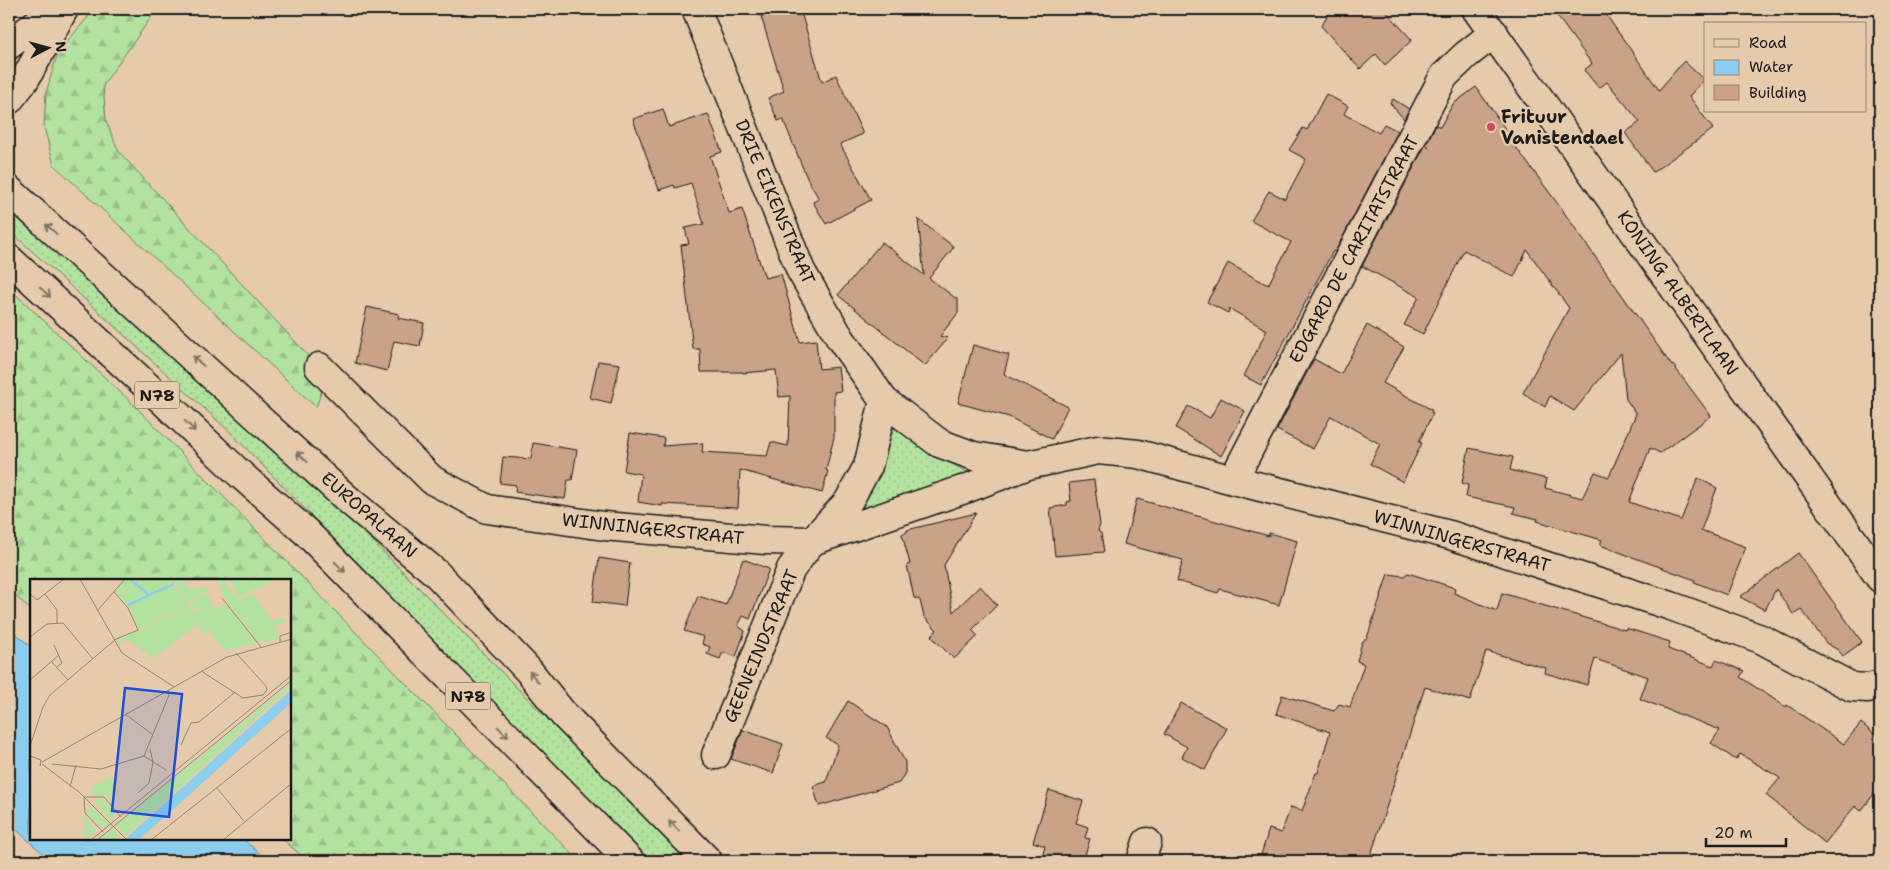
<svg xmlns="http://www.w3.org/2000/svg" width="1889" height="870" font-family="'Shantell Sans',sans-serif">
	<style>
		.grass { fill: url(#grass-dots); stroke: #687e5e }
		.forest { fill: url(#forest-firs); stroke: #687e5e }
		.water { fill: #8bcdec; stroke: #5f8699 }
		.building { fill: #caa288; stroke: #1c1c1c }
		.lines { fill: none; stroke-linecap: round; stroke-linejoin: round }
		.minor-casing { stroke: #1c1c1c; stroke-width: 31 }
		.major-casing { stroke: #1c1c1c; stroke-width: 31 }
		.minor { stroke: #e5caac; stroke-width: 28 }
		.major { stroke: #e5caac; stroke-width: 28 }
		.oneway { stroke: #807364 }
		.poi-dot { fill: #d1495b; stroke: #e5caac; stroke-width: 2 }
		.labels { text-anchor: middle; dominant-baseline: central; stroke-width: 4.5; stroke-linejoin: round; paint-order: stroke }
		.shield { fill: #e5caac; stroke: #585047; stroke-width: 1 }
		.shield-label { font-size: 16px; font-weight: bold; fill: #1c1c1c }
		.poi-label { font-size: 18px; font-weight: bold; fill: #1c1c1c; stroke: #e5caac; text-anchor: start }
		.street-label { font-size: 18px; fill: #1c1c1c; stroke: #e5caac }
		.inset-river { fill: none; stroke: #8bcdec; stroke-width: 2.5 }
		.inset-road { fill: none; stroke: #958472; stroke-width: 1 }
		.view { fill: #1d4ed8; fill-opacity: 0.15; stroke: #1d4ed8; stroke-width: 2.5 }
		.inset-edge { fill: none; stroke: #1c1c1c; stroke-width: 2.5 }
	</style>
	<defs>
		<pattern id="grass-dots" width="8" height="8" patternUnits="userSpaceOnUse" patternTransform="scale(1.25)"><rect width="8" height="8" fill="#b3e19f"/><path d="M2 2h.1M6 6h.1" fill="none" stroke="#99c088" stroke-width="1.8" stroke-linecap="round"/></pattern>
		<pattern id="forest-firs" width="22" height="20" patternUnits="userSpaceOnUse" patternTransform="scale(1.25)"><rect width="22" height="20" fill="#b3e19f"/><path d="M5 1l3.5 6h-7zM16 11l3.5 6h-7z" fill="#99c088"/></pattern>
	</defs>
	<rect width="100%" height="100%" fill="#e5caac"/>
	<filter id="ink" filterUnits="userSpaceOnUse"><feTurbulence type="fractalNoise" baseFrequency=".02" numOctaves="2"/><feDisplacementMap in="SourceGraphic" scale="10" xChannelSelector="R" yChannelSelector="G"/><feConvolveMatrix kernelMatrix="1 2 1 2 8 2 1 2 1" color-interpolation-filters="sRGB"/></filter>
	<g filter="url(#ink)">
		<path class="grass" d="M9,202L255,421L687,861H648L229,431L9,230Z
			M894,428L937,456L973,475L862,510Z"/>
		<path class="forest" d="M95,9H157L103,85L106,121L119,152L327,376L316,407L54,165L44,127L46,93L58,52Z
			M9,288L133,404L579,861H308L282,839H290V580H31V610L9,590Z"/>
		<path class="water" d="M9,627L31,647V839H243L268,861H51L9,823Z"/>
		<path class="building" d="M786,9H800L822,82L836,75L863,134L840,144L871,200L826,224L813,202L819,199L807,178L783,119L778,121L768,98L784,91L761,16Z
			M1331,9H1384L1412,40L1385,65L1376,54L1360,69L1321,26Z
			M1552,9H1602L1659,90L1684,61L1704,80L1689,96L1713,129L1653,172L1625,133L1640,122L1607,82L1599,88L1584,70L1592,64Z
			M1476,87L1513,140L1512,142L1563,211L1672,366L1673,365L1711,416L1660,453L1650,448L1629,502L1681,520L1698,478L1717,488L1701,530L1746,547L1727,595L1694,582L1695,580L1600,545L1602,540L1537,521L1538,519L1513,513L1515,507L1466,497L1468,485L1462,483L1469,448L1513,457L1510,470L1547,479L1545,488L1582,498L1595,472L1609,477L1636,414L1626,399L1621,353L1574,411L1550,396L1545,407L1523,393L1569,308L1527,250L1514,277L1464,250L1423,334L1404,325L1419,297L1362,266L1425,146L1430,148L1426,144L1436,125L1440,127L1453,104Z
			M1326,94L1348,106L1344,114L1379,133L1384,124L1398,131L1335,252L1333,251L1261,385L1244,376L1267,330L1230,309L1228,313L1207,302L1228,263L1268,285L1291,242L1251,221L1269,191L1285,199L1306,159L1289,150L1303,128L1307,130Z
			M1393,99L1409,109L1404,119L1390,103Z
			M663,109L669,127L708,114L722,152L710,156L729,213L742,209L765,278L781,274L800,342L816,340L819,369L838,367L841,391L834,392V437L826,470L828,471L822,493L740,470L738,508L662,504V506L638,502L641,474L624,471L630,433L664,438L663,446L703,443L702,452L767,456L771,442L788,446L790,396L779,397L776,370L743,373V372H701L700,349H693L681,245L689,244L685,228L704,224L691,183L675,188L674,185L659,190L633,119Z
			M918,219L954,247L929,278L958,300V313L940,336L948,338L925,366L838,295L882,242L924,275Z
			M367,307L399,314L398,318L424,323L420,346L394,341L387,371L355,363Z
			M1367,325L1404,347L1383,383L1432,410L1431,412L1433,413L1419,442L1422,443L1403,482L1370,464L1380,444L1331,416L1313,449L1277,430L1314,359L1341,374Z
			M973,345L1009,355L1004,374L1068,407L1052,439L1009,417L958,403Z
			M598,361L620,364L611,403L590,398Z
			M1221,398L1245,411L1221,456L1176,428L1188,406L1210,418Z
			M533,443L577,450L572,480H568L565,499L515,492L516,485L500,483L503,457L531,459Z
			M1094,480L1100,525L1098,531L1101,533L1104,552L1055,556L1050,508L1067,505V502L1071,501L1069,483Z
			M1137,499L1269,536V533L1297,541L1279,605L1220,589L1218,593L1177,581L1183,560L1124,544Z
			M976,513L944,565L953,612L980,586L997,605L972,630L978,636L954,659L931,636L937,630L924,617L920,600L914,598L907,565L910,564L902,534L907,532V530Z
			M1798,553L1862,642L1843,656L1838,650L1826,643L1801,609L1793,614L1776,589L1765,610L1740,597Z
			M599,558L630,563L625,606L593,602Z
			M743,559L769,569L750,619L743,616L738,626L745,631L736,657L723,652L720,659L707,654L710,647L702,644L704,637L684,631L698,596L726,605Z
			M1408,573L1455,588L1454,593L1497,611L1502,593L1625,630L1626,628L1670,642L1668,649L1713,666L1716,660L1744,671L1740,677L1786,707L1787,705L1844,744L1861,723L1880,739V786L1861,811L1855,806L1825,843L1766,795L1780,778L1740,754L1736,760L1711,743L1720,730L1640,699L1648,677L1595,659L1587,685L1545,673L1546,668L1486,651L1470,701L1425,687L1369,861H1259L1269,829L1281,833L1291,807L1302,811L1316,773H1318L1330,732L1276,714L1282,695L1334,711L1339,704L1350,707L1364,664L1357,661L1362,642L1367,638L1388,574L1404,576Z
			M848,701L887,727L905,762V773L899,783L819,806L813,786L826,782L838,745L826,738Z
			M1181,703L1227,728L1205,770L1182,757L1187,747L1164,734Z
			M743,730L783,744L773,773L731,759Z
			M1049,790L1083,801L1076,823L1088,827L1085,838L1090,839L1083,861H1041L1045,846L1033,842Z"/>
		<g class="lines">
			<defs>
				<path id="minor" d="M696,9L801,271L840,338L884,401L939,443L974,456L1028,465L1098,450L1138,454L1233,480L1450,535L1671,606L1761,639L1852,687L1868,688L1880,685
					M1476,9L1880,578
					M319,367L432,480L487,509L604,526L766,540L812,541L968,488L1028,465
					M1233,480L1444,76L1466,55L1494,33
					M716,755L791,569L812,541L848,502L868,466L884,401
					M1141,861L1147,842"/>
				<path id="major" d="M9,45L55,9
					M9,100L24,81L64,9
					M9,190L345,497L436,573L528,670L564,715L708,861
					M9,259L161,399L241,475L306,532L630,861"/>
			</defs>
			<use href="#minor" class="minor-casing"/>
			<use href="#major" class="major-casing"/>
			<use href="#minor" class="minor"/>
			<use href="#major" class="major"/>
		</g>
		<defs><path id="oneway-shaft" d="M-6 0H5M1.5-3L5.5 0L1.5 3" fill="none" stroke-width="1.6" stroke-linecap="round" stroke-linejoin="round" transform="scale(1.25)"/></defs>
		<g class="oneway">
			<use href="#oneway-shaft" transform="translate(51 229) rotate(-138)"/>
			<use href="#oneway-shaft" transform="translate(45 292) rotate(43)"/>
			<use href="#oneway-shaft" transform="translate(198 361) rotate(-138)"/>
			<use href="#oneway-shaft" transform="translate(190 426) rotate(44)"/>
			<use href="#oneway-shaft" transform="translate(302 457) rotate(-137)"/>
			<use href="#oneway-shaft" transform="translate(340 567) rotate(45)"/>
			<use href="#oneway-shaft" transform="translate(534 677) rotate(-129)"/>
			<use href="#oneway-shaft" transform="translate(503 732) rotate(45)"/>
			<use href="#oneway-shaft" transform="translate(674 826) rotate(-135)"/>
		</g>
	</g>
	<circle class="poi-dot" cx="1491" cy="127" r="5"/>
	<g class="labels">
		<g class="shield">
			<rect x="134.5" y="381.5" width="45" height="27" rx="4"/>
			<rect x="445.5" y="682.5" width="45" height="27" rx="4"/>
		</g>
		<g class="shield-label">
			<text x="157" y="395">N78</text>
			<text x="468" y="696">N78</text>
		</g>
		<g class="poi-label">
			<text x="1501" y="117">Frituur<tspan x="1501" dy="21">Vanistendael</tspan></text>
		</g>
		<g class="street-label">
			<text transform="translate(775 202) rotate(67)">DRIE EIKENSTRAAT</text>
			<text transform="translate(1354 249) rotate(-62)">EDGARD DE CARITATSTRAAT</text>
			<text transform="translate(1678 293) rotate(55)">KONING ALBERTLAAN</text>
			<text transform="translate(369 515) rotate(41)">EUROPALAAN</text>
			<text transform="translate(653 529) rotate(6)">WINNINGERSTRAAT</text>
			<text transform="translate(1462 541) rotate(16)">WINNINGERSTRAAT</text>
			<text transform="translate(761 646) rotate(-67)">GEENEINDSTRAAT</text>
		</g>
	</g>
	<g transform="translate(30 579)">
		<rect width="261" height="261" fill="#e5caac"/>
		<path d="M95,0H142L144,5L97,26L85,13ZM188,0H194L208,21L223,15L243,42L254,39L256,43L245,47L249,56L247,61L230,64L194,19ZM200,0H248L208,18ZM144,6L157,23L160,22L159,28L108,50L98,26ZM178,15L182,25L168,31L161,28L163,21ZM196,25L228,64L196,72L178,51L170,38ZM159,29L165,45L123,79L96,60L88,66L86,61ZM83,199L82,203L86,205L81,219L55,215H61L65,204L71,205L73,201Z" fill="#b3e19f"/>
		<path d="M143,0H154L160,11L177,8L178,12L157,24ZM183,25L185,30L170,38L167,34L178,51L175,55L168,46L123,79L165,45L159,29L167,33ZM261,104V108L96,257L86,246ZM72,219L85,234L82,242L65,225L67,220ZM61,227L79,244L76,247H70L57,235V230ZM53,235L66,251L57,261H52L55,258ZM83,249L91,261H69Z" fill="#b3e19f"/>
		<path d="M83,199L82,203L86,205L83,214L71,209L73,201Z" fill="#b3e19f"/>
		<path d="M261,111V124L137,236L108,261H94Z" fill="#8bcdec"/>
		<path class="inset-river" d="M100,0L119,16L144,5M98,26L118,17"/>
		<path class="inset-road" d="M50,0L92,74L144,108M0,15L7,21L34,0M15,15L27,31V44M192,19L231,68M67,32L95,0M0,58L17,45L33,44L63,80M250,63V57L262,53M24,66L32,84L27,88M21,82L38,101M171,92L213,119L233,116L237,111L236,107L206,74M0,101L29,76M95,135L122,155M151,166L161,144L169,143L204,114M0,167L13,128L20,116L86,60L108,51L98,29L84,13M0,177L11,181L10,187M114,177L136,191M12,183L197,78L262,60M12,185L49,213L97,261M22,185L71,190L114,177L139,116L138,111M40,208L46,186M187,209L214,242M108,214L119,204L123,183L120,170M54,218H74L91,238M54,218L55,234L73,253M61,261L262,96M67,261L262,101M121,261L262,149M193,261L262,204"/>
		<path class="view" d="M95,109L152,115L139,238L82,232Z"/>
		<rect width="261" height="261" class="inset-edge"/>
	</g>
	<rect width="1889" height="870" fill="none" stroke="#e5caac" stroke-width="30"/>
	<rect x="15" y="15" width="1859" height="840" fill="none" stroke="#1c1c1c" stroke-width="2" filter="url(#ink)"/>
	<rect x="1704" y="22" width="162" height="90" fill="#e5caac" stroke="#958472"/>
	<rect x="1714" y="39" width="25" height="8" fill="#e5caac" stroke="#958472"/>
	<text x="1749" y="48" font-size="15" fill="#1c1c1c">Road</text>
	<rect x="1714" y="60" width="25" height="15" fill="#8bcdec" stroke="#958472"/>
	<text x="1749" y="72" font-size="15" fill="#1c1c1c">Water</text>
	<rect x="1714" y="85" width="25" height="15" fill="#caa288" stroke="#958472"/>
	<text x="1749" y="98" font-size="15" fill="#1c1c1c">Building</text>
	<g transform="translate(48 48) rotate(84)" stroke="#e5caac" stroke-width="4" paint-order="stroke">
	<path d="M0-4L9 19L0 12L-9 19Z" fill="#1c1c1c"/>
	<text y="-8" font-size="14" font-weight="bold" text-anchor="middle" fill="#1c1c1c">N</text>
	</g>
	<path d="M1706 838v8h80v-8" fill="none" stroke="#1c1c1c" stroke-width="2.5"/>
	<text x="1714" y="838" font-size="15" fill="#1c1c1c" stroke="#e5caac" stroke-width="4" paint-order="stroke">20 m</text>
</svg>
